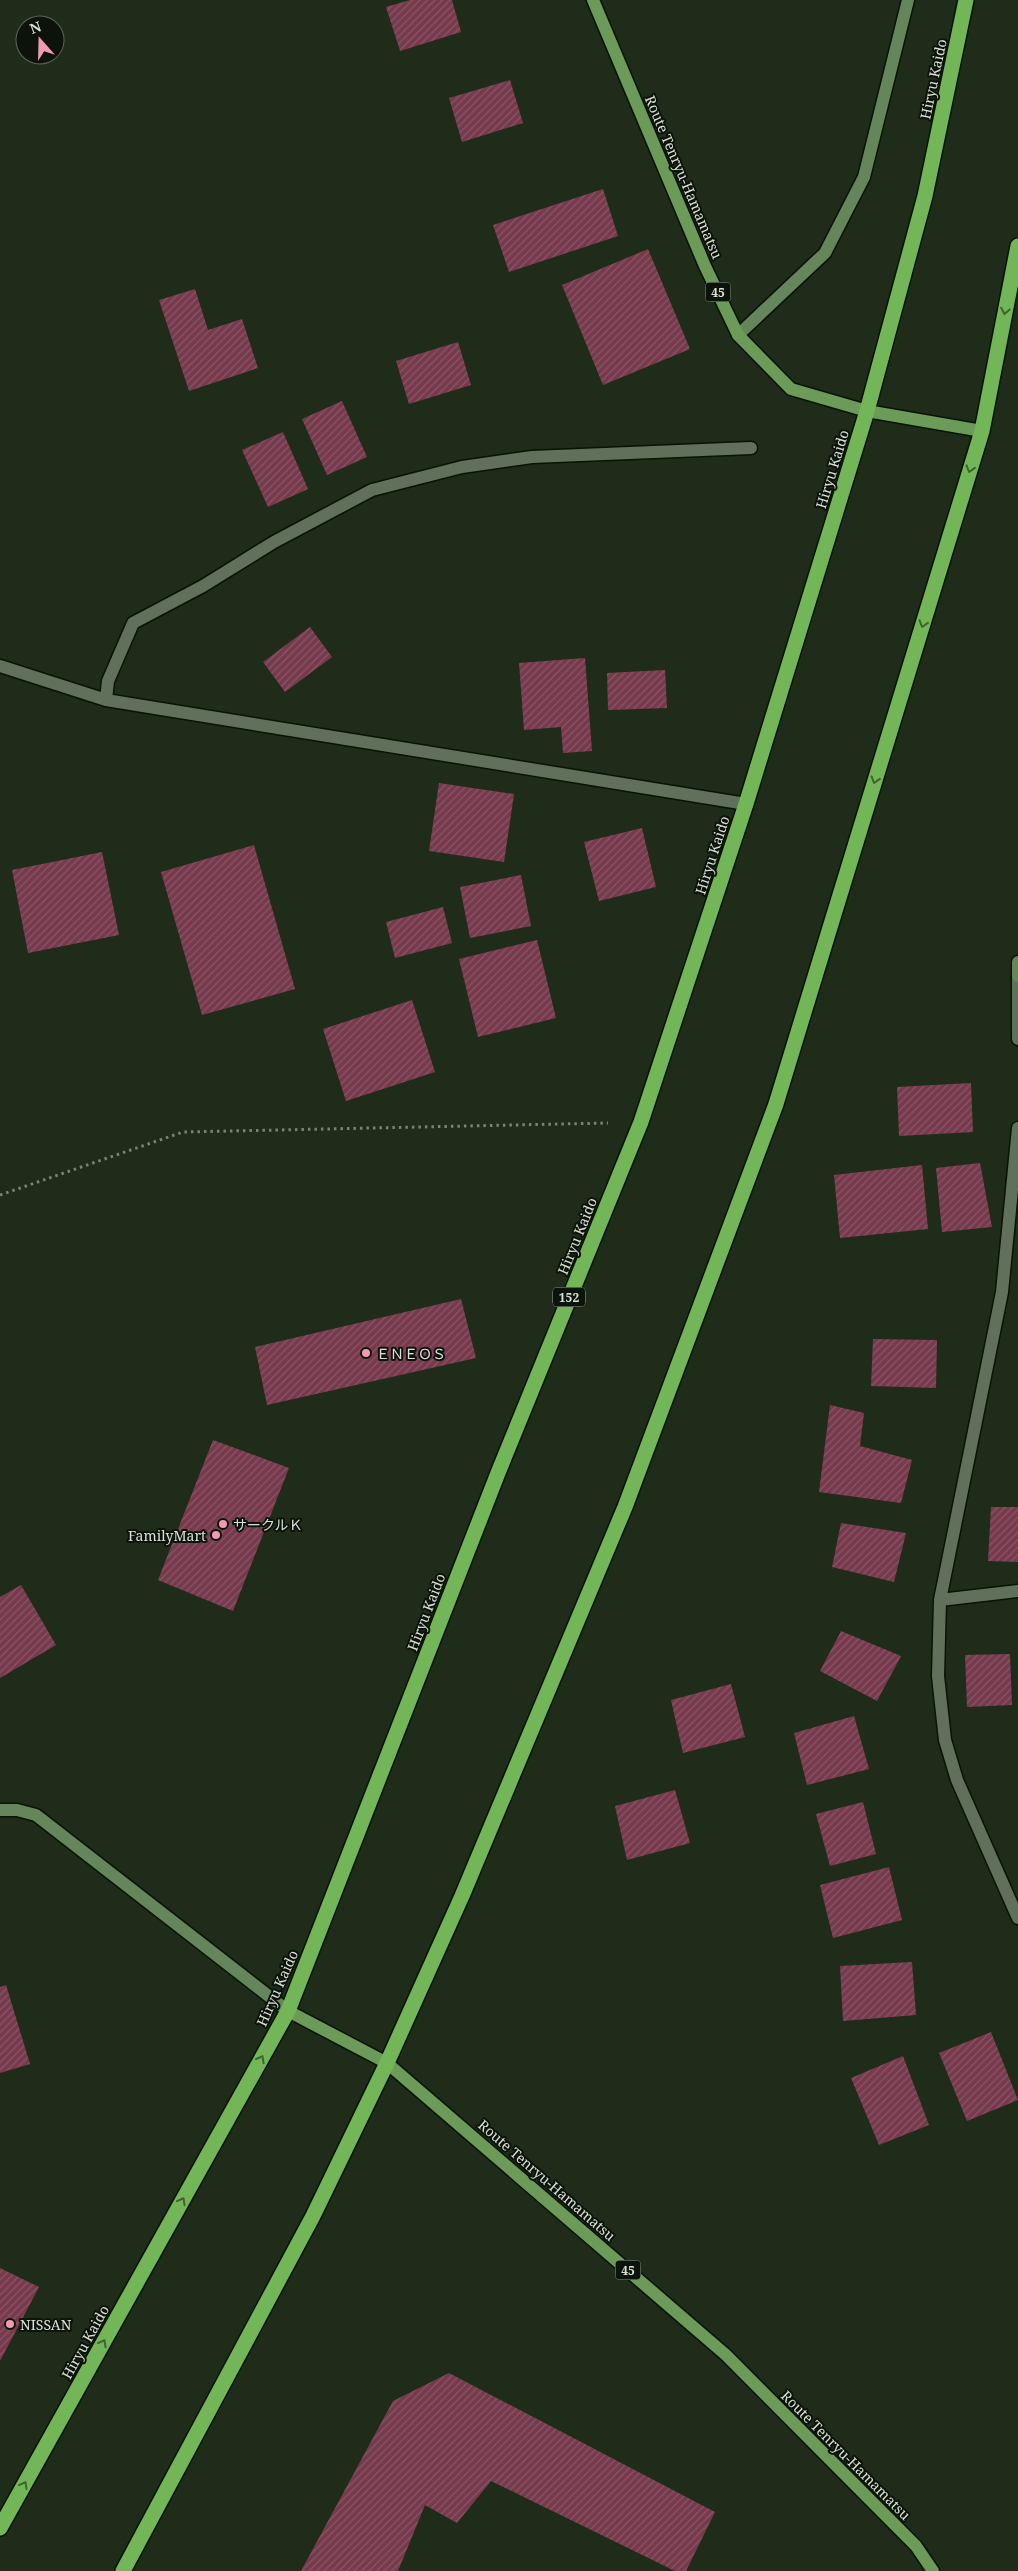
<svg xmlns="http://www.w3.org/2000/svg" width="1018" height="2571" font-family="'Noto Serif','Noto Sans JP',serif">
	<style>
		.building { fill: url(#building-hatch) }
		.lines { fill: none; stroke-linecap: round; stroke-linejoin: round }
		.street-casing { stroke: #081404; stroke-width: 15 }
		.secondary-casing { stroke: #081404; stroke-width: 15 }
		.primary-casing { stroke: #081404; stroke-width: 15 }
		.highway-casing { stroke: #081404; stroke-width: 18 }
		.path { stroke: #788474; stroke-width: 3; stroke-dasharray: 2.5 4; stroke-linecap: butt }
		.street { stroke: #60705b; stroke-width: 12 }
		.secondary { stroke: #65855a; stroke-width: 12 }
		.primary { stroke: #6b9a59; stroke-width: 12 }
		.highway { stroke: #72b658; stroke-width: 15 }
		.oneway { stroke: #3f6431 }
		.poi-dot { fill: #f19ab1; stroke: #0c130a; stroke-width: 2 }
		.labels { text-anchor: middle; dominant-baseline: central; stroke-width: 4; stroke-linejoin: round; paint-order: stroke }
		.shield { fill: #0c130a; stroke: #9ba398; stroke-width: 1 }
		.shield-label { font-size: 12px; font-weight: bold; fill: #d8e1d5 }
		.street-label { font-size: 14px; fill: #d8e1d5; stroke: #0c130a }
		.poi-label { font-size: 14px; fill: #d8e1d5; stroke: #0c130a; text-anchor: start }
	</style>
	<defs>
		<pattern id="building-hatch" width="6" height="6" patternUnits="userSpaceOnUse" patternTransform="scale(1.25)"><rect width="6" height="6" fill="#763a4c"/><path d="M-1 1l2-2M0 6l6-6M5 7l2-2" fill="none" stroke="#895665"/></pattern>
	</defs>
	<rect width="100%" height="100%" fill="#1e2c19"/>
	<path class="building" d="M410,0H452L461,32L400,51L386,7Z
		M510,80L523,123L462,142L449,98Z
		M603,189L618,236L509,272L493,225Z
		M648,249L690,349L603,385L562,285Z
		M195,289L208,330L242,319L258,368L189,391L159,300Z
		M458,342L471,385L409,404L396,361Z
		M342,401L367,457L327,475L302,419Z
		M283,432L308,489L268,507L242,450Z
		M310,627L332,657L285,692L263,662Z
		M585,658L592,751L563,753L561,727L524,730L519,663Z
		M665,670L667,708L608,710L607,673Z
		M439,783L514,794L504,862L429,851Z
		M642,828L656,887L599,901L584,842Z
		M254,845L295,989L202,1015L161,872Z
		M102,852L119,935L28,953L12,870Z
		M521,875L531,926L470,938L460,887Z
		M443,907L452,943L395,958L386,922Z
		M537,940L556,1018L478,1037L459,959Z
		M412,1000L435,1072L346,1101L323,1029Z
		M971,1083L973,1132L899,1136L897,1087Z
		M980,1163L992,1227L942,1232L936,1168Z
		M922,1165L928,1229L840,1238L834,1175Z
		M461,1299L476,1358L267,1405L255,1347Z
		M873,1339L937,1340L936,1388L871,1386Z
		M830,1405L864,1413L860,1446L912,1460L901,1503L819,1492Z
		M213,1440L289,1468L233,1611L158,1580Z
		M991,1507H1018V1562L988,1561Z
		M841,1523L906,1533L894,1582L832,1567Z
		M21,1585L56,1645L0,1678V1597Z
		M841,1631L901,1656L877,1701L820,1671Z
		M1010,1654L1012,1705L967,1707L965,1655Z
		M731,1684L745,1737L683,1753L671,1700Z
		M854,1716L869,1769L807,1785L794,1733Z
		M675,1790L690,1843L627,1860L615,1806Z
		M863,1802L876,1854L830,1866L816,1814Z
		M889,1867L902,1920L833,1938L820,1885Z
		M912,1962L916,2015L843,2021L840,1966Z
		M6,1985L30,2064L0,2073V1987Z
		M991,2032L1018,2100L967,2121L939,2053Z
		M903,2056L929,2125L879,2145L851,2078Z
		M0,2268L39,2287L0,2361Z
		M449,2373L715,2512L686,2571H675L491,2481L457,2523L425,2505L398,2571H301L393,2401Z"/>
	<g class="lines">
		<defs>
			<path id="street" d="M0,666L106,700L746,804
				M106,700L108,681L133,623L203,586L274,542L372,490L462,467L532,457L751,448
				M1018,976V1039
				M1018,1128L1002,1292L940,1600L938,1676L945,1740L957,1780L1018,1918
				M940,1600L1018,1591"/>
			<path id="secondary" d="M738,335L825,253L864,177L908,0
				M1018,976V962
				M0,1810H17L36,1815L288,2011"/>
			<path id="primary" d="M593,0L705,266L738,335L791,389L867,411L982,431
				M288,2011L387,2063L726,2355L916,2546L933,2571"/>
			<path id="highway" d="M0,2528L288,2011L498,1473L641,1122L746,804L867,411L925,196L966,0
				M123,2571L313,2216L387,2063L462,1896L625,1507L776,1104L982,431L1018,246"/>
		</defs>
		<use href="#street" class="street-casing"/>
		<use href="#secondary" class="secondary-casing"/>
		<use href="#primary" class="primary-casing"/>
		<use href="#highway" class="highway-casing"/>
		<path class="path" d="M0,1195L183,1132L608,1123"/>
		<use href="#street" class="street"/>
		<use href="#secondary" class="secondary"/>
		<use href="#primary" class="primary"/>
		<use href="#highway" class="highway"/>
	</g>
	<defs><path id="oneway-chevron" d="M-2-3.5L2.5 0L-2 3.5" fill="none" stroke-width="1.6" stroke-linecap="round" stroke-linejoin="round" transform="scale(1.25)"/></defs>
	<g class="oneway">
		<use href="#oneway-chevron" transform="translate(1005 311) rotate(101)"/>
		<use href="#oneway-chevron" transform="translate(970 469) rotate(107)"/>
		<use href="#oneway-chevron" transform="translate(923 624) rotate(107)"/>
		<use href="#oneway-chevron" transform="translate(875 780) rotate(107)"/>
		<use href="#oneway-chevron" transform="translate(261 2059) rotate(-61)"/>
		<use href="#oneway-chevron" transform="translate(182 2201) rotate(-61)"/>
		<use href="#oneway-chevron" transform="translate(103 2343) rotate(-61)"/>
		<use href="#oneway-chevron" transform="translate(24 2485) rotate(-61)"/>
	</g>
	<g class="poi-dot">
		<circle cx="366" cy="1353" r="5"/>
		<circle cx="223" cy="1524" r="5"/>
		<circle cx="216" cy="1535" r="5"/>
		<circle cx="10" cy="2324" r="5"/>
	</g>
	<g class="labels">
		<g class="shield">
			<rect x="705.5" y="282.5" width="25" height="19" rx="4"/>
			<rect x="553" y="1287.5" width="32" height="19" rx="4"/>
			<rect x="615.5" y="2260.5" width="25" height="19" rx="4"/>
		</g>
		<g class="shield-label">
			<text x="718" y="292">45</text>
			<text x="569" y="1297">152</text>
			<text x="628" y="2270">45</text>
		</g>
		<g class="street-label">
			<text transform="translate(933 79) rotate(-78)">Hiryu Kaido</text>
			<text transform="translate(684 177) rotate(67)">Route Tenryu-Hamamatsu</text>
			<text transform="translate(832 469) rotate(-73)">Hiryu Kaido</text>
			<text transform="translate(712 855) rotate(-72)">Hiryu Kaido</text>
			<text transform="translate(577 1236) rotate(-68)">Hiryu Kaido</text>
			<text transform="translate(426 1612) rotate(-69)">Hiryu Kaido</text>
			<text transform="translate(277 1988) rotate(-66)">Hiryu Kaido</text>
			<text transform="translate(547 2180) rotate(41)">Route Tenryu-Hamamatsu</text>
			<text transform="translate(85 2342) rotate(-61)">Hiryu Kaido</text>
			<text transform="translate(846 2455) rotate(45)">Route Tenryu-Hamamatsu</text>
		</g>
		<g class="poi-label">
			<text x="376" y="1353">ＥＮＥＯＳ</text>
			<text x="233" y="1524">サークルＫ</text>
			<text x="206" y="1535" text-anchor="end">FamilyMart</text>
			<text x="20" y="2324">NISSAN</text>
		</g>
	</g>
	<g transform="translate(40 40) rotate(340)"><circle r="24" fill="#0c130a" stroke="#5e655b"/>
	<path d="M0-4L9 19L0 12L-9 19Z" fill="#f19ab1"/>
	<text y="-8" font-size="14" font-weight="bold" text-anchor="middle" fill="#d8e1d5">N</text>
	</g>
</svg>
